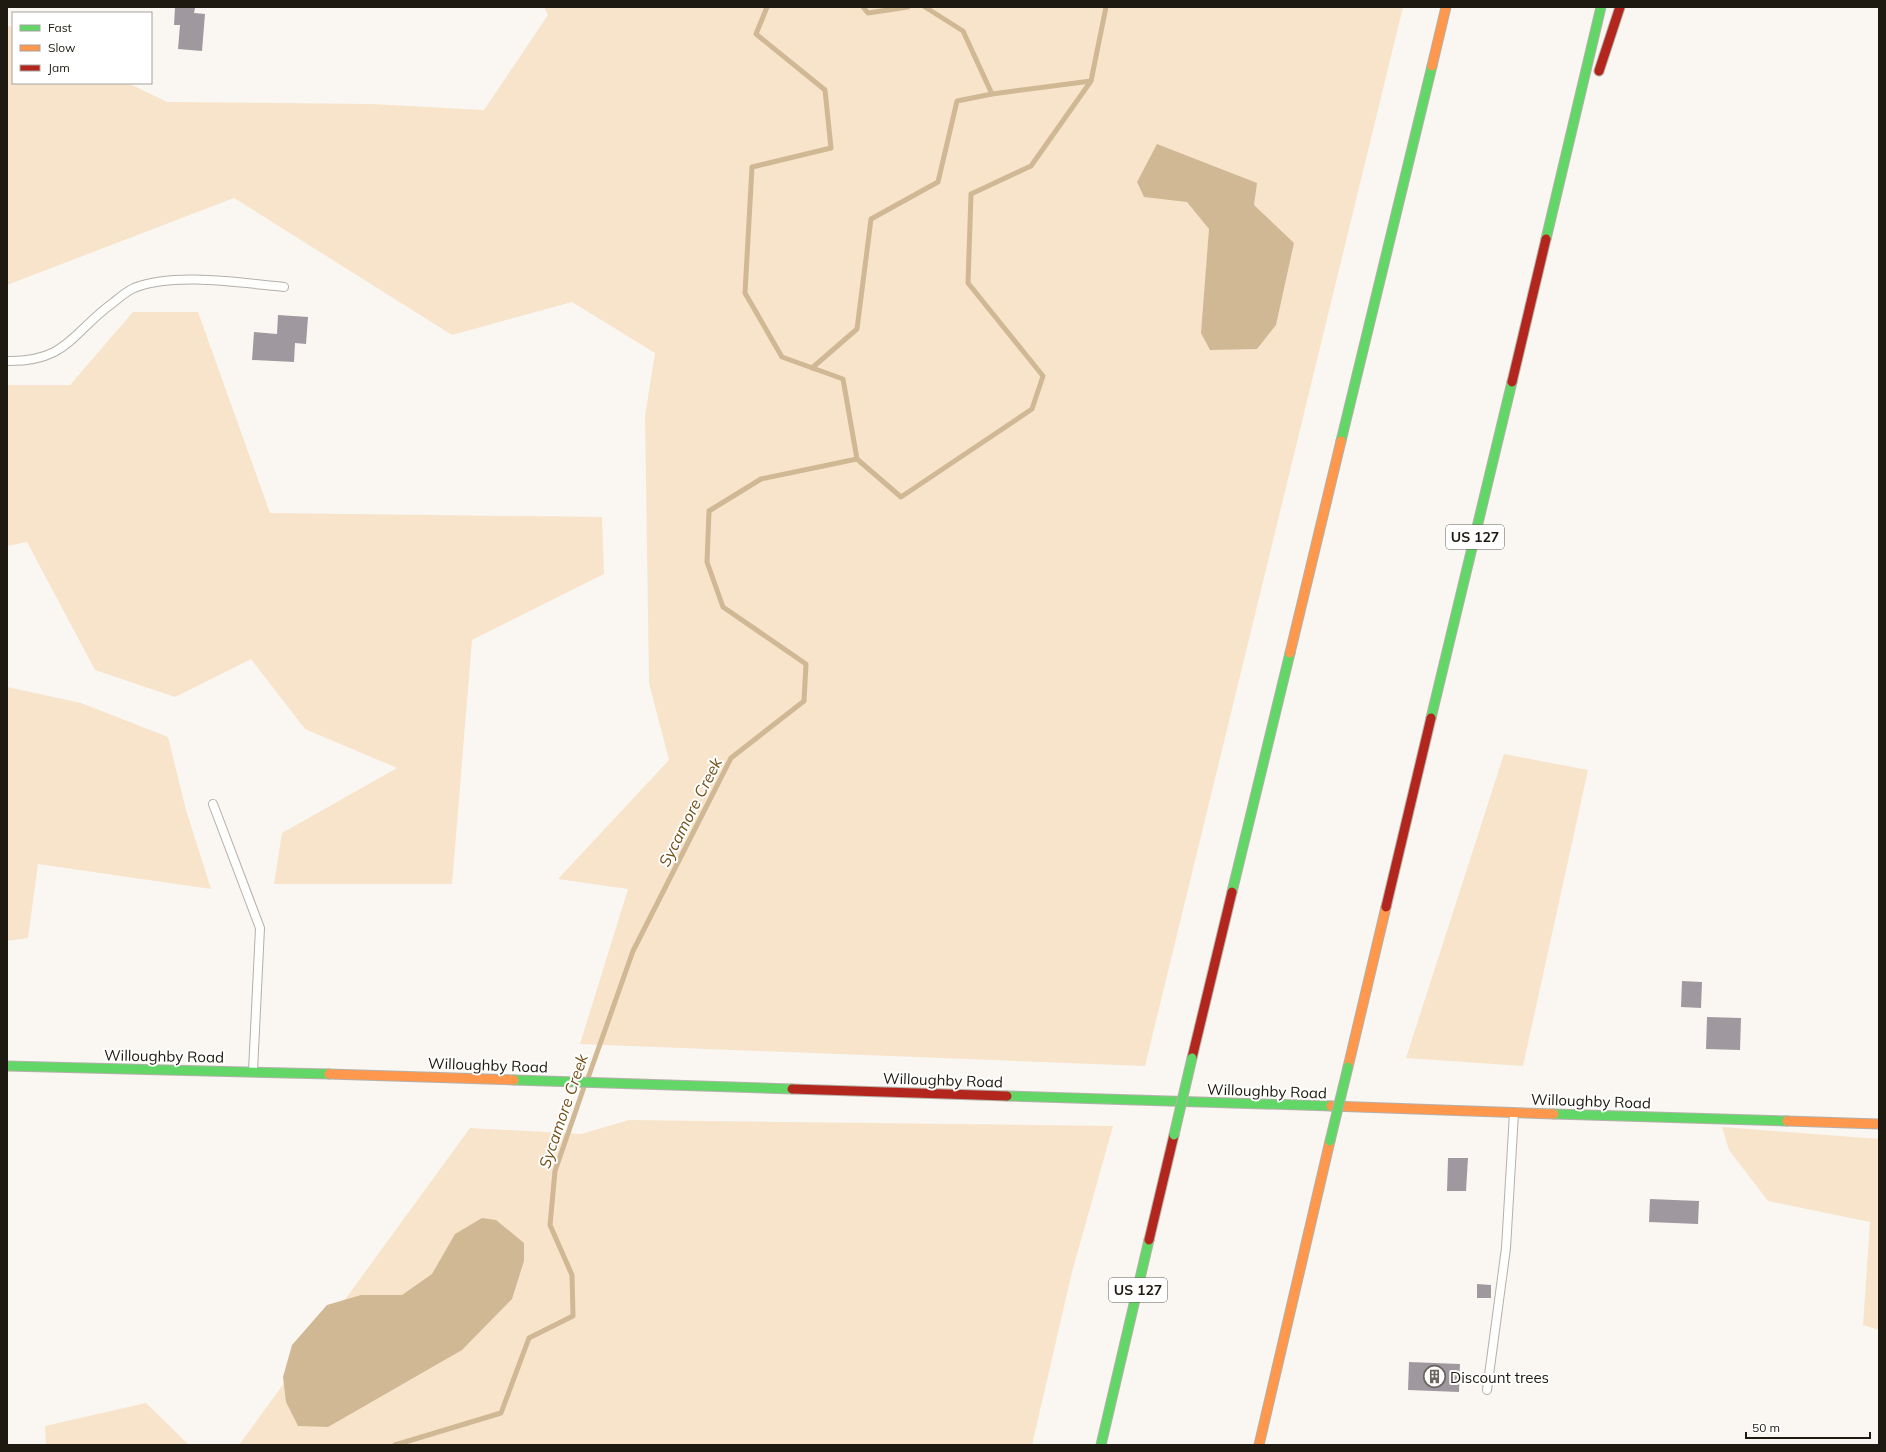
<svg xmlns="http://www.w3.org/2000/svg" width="1886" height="1452" font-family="Mulish,sans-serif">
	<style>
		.green { fill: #f7e4cb }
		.water { fill: #d1b895 }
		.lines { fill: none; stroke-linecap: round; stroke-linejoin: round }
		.stream { stroke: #d1b895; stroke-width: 5 }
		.building { fill: #9f999f }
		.lane-casing { stroke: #b4b0aa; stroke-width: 10 }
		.fast-casing { stroke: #b4b0aa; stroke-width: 11 }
		.slow-casing { stroke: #b4b0aa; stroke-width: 11 }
		.jam-casing { stroke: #b4b0aa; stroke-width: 11 }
		.lane { stroke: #fefefd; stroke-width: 8 }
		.fast { stroke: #63d668; stroke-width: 9 }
		.slow { stroke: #ff974d; stroke-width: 9 }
		.jam { stroke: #b3261e; stroke-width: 9 }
		.fast-bridge-casing { stroke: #b4b0aa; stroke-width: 11; stroke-linecap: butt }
		.fast-bridge { stroke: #63d668; stroke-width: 9 }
		.labels { text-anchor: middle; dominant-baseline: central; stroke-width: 4; stroke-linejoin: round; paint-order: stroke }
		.shield { fill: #fff; stroke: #625e58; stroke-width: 1 }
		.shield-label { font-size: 14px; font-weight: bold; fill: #1e1911 }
		.street-label { font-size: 15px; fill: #1e1911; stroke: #fff }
		.poi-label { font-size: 15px; fill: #1e1911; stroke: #fff; text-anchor: start }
		.water-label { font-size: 16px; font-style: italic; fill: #734f16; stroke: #fff }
	</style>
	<rect width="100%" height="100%" fill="#faf7f2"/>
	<path class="green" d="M544,7H1403L1145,1066L580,1044L628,889L558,879L669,760L649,683L645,416L655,353L572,302L452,335L234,198L7,285V25L13,28V83H128L167,102L372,104L484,110L548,15Z
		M133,312H198L270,513L602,517L604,574L472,640L452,884H274L282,833L397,768L305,729L251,659L175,697L95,670L27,542L7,546V385H70Z
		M7,687L81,703L168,737L186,810L211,889L38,864L28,938L7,941Z
		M1504,754L1588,770L1523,1066L1406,1058Z
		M629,1120L1113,1126L1072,1272L1032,1445H239L470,1128L581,1134Z
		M1722,1127L1879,1139V1330L1863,1325L1870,1222L1768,1201L1729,1150Z
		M146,1403L189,1445H46L45,1426Z"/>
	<path class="water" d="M1157,144L1257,183L1254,205L1294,243L1276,325L1257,349L1210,350L1201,333L1209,229L1187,202L1144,197L1137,182Z
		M482,1218L496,1220L524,1243V1261L512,1299L462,1350L328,1427L298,1426L286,1402L283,1377L292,1345L327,1305L361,1295H402L432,1274L455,1234Z"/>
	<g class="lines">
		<path class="stream" d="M863,7L868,13L908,7
			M925,7L963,31L992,94L1091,81L1106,7
			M812,368L857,329L871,219L938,182L957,101L992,94
			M857,459L901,497L1032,409L1043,376L968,283L971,194L1031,166L1091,81
			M588,1078L633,951L731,758L804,701L806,664L723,607L707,562L709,511L761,479L857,459L843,379L782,357L745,293L752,167L831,148L825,90L756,34L767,7
			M395,1445L501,1413L529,1338L573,1316L572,1275L550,1225L555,1171L584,1087"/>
	</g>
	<path class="building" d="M175,7L195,8L194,13L205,14L202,51L178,49L180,25H174Z
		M278,315L308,317L306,344L295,343L294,362L252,360L254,332L277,334Z
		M1682,981L1702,982L1701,1008L1681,1007Z
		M1707,1017L1741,1018L1740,1050L1706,1049Z
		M1448,1158H1468L1466,1191H1447Z
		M1650,1199L1699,1201L1698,1224L1649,1222Z
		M1477,1284L1491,1285V1298H1477Z
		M1409,1362L1460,1364L1459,1392L1408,1390Z"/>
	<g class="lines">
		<defs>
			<path id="lane" d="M7,361C68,362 72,332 114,302C120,297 127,291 134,288C174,272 241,283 284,287
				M213,804L260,928L253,1071
				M1487,1390L1506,1248L1514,1113"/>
			<path id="fast" d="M1546,239L1601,7
				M1341,441L1432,66
				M1431,718L1512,382
				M1232,892L1290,653
				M7,1066L329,1074
				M514,1080L792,1089
				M1007,1096L1331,1106
				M1554,1114L1787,1121
				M1101,1445L1149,1240"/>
			<path id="slow" d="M1432,66L1446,7
				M1290,653L1341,441
				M1348,1067L1386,907
				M329,1074L514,1080
				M1331,1106L1554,1114
				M1787,1121L1879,1124
				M1259,1445L1330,1141"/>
			<path id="jam" d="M1599,71L1620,7
				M1512,382L1546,239
				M1386,907L1431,718
				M1192,1058L1232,892
				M792,1089L1007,1096
				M1149,1240L1174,1135"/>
		</defs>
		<use href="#lane" class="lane-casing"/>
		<use href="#fast" class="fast-casing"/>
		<use href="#slow" class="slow-casing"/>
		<use href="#jam" class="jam-casing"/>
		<use href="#lane" class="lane"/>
		<use href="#fast" class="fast"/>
		<use href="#slow" class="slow"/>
		<use href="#jam" class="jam"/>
		<defs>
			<path id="fast-bridge" d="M1174,1135L1192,1058
				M1330,1141L1348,1067"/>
		</defs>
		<use href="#fast-bridge" class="fast-bridge-casing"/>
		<use href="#fast-bridge" class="fast-bridge"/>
	</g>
	<defs>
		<symbol id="building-ring" viewBox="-11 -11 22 22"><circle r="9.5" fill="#fff" stroke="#6b6760" stroke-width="1.5"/><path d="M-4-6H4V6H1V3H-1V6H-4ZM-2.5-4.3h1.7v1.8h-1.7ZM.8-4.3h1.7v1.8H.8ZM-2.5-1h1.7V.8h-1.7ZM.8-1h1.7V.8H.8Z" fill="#6b6760"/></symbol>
	</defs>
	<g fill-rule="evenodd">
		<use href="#building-ring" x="1422" y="1364" width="25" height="25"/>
	</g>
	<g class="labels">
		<g class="shield">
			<rect x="1446" y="525" width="58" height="24" rx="3"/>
			<rect x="1109" y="1278" width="58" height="24" rx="3"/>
		</g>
		<g class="shield-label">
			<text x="1475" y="537">US 127</text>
			<text x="1138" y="1290">US 127</text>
		</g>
		<g class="street-label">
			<text transform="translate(164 1056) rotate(1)">Willoughby Road</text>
			<text transform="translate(488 1065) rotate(2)">Willoughby Road</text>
			<text transform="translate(943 1080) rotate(2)">Willoughby Road</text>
			<text transform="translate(1267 1091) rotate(2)">Willoughby Road</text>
			<text transform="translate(1591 1101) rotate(2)">Willoughby Road</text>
		</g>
		<g class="poi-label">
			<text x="1450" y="1377">Discount trees</text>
		</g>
		<g class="water-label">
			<text transform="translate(690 812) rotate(-63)">Sycamore Creek</text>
			<text transform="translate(563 1111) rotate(-71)">Sycamore Creek</text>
		</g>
	</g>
	<rect width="1886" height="1452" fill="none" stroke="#1e1911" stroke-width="16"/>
	<rect x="12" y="12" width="140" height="72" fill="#ffffff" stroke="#a5a3a0"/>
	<rect x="20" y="25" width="20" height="6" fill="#63d668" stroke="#a5a3a0"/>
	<text x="48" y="32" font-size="12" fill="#1e1911">Fast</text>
	<rect x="20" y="45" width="20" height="6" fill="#ff974d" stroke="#a5a3a0"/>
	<text x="48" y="52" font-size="12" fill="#1e1911">Slow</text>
	<rect x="20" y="65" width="20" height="6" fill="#b3261e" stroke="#a5a3a0"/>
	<text x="48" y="72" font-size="12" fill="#1e1911">Jam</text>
	<path d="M1746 1432v6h124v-6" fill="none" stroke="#1e1911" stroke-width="2"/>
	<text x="1752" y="1432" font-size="12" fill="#1e1911" stroke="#ffffff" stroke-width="3" paint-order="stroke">50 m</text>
</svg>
